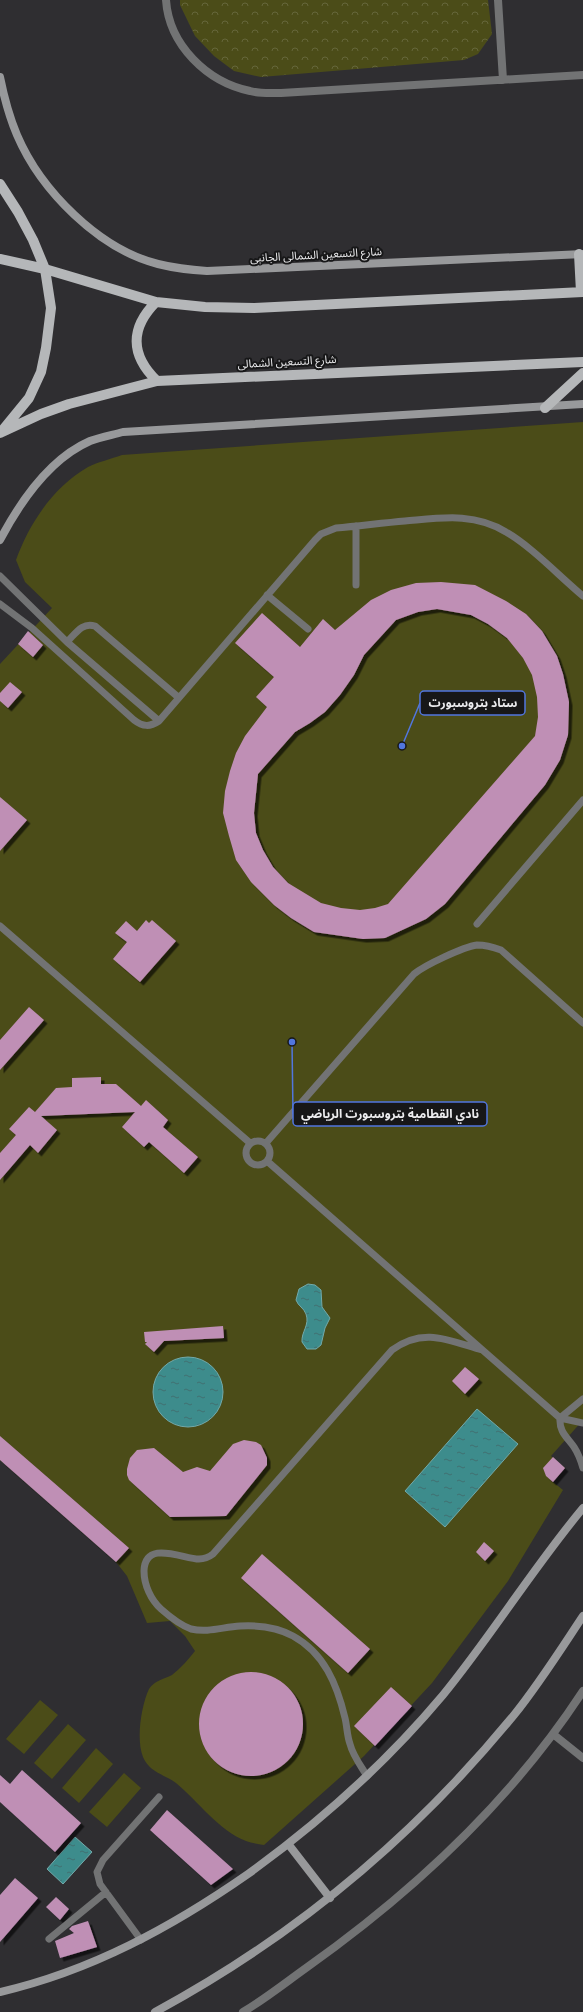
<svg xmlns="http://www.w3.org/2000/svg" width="583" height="2012" font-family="Roboto,'Noto Sans Arabic',sans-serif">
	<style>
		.park { fill: url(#park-crowns) }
		.garden { fill: #4b4c18 }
		.water { fill: url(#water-ripples); stroke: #72a9aa }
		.building { fill: #bf8fb5; fill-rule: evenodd; filter: url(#shadow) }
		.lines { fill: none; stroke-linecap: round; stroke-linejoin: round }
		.lane { stroke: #727374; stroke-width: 7 }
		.street { stroke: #727374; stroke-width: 8 }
		.secondary { stroke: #98999b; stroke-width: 8 }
		.primary { stroke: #b5b7b9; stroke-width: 10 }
		.labels { text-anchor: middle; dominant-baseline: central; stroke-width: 4; stroke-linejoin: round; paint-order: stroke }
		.street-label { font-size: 11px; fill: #ededef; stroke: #171718 }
		.leader { fill: none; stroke: #5176de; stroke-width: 1.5 }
		.callout-dot { fill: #5176de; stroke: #171718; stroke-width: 1.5 }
		.callout { fill: #171718; stroke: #5176de; stroke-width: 1.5 }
		.callout-label { font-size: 12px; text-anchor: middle; font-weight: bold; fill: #ededef }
	</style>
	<defs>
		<pattern id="park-crowns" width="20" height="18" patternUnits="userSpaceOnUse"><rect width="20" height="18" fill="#4b4c18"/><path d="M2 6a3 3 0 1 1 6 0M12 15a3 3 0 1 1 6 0" fill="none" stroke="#65663a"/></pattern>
		<pattern id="water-ripples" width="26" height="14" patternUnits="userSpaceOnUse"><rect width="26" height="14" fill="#3d8c8c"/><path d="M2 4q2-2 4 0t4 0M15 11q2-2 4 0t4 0" fill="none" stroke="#417071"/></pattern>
		<filter id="shadow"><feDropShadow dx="3.5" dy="3.5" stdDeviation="0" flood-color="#0009"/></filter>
	</defs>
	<rect width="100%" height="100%" fill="#2f2e31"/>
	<path class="park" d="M180,0H488L492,34L478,54L464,60L261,77L234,71L214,56L195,36L180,5Z"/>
	<path class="garden" d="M583,422V1420L551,1456L565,1468L553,1482L563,1490L508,1581L432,1683L364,1756L264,1845C258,1844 251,1843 246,1841C218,1830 199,1802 176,1783C164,1774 150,1773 143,1757C136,1740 141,1706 149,1689C154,1681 164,1679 172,1675C181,1668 188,1660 195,1651L185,1636L170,1621L147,1623L127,1576L116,1562L0,1460V664L52,608L25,582L16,560C29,524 53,487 88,467C98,462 111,459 122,455Z
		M40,1700L58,1715L24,1754L6,1739Z
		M68,1724L86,1740L52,1779L34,1763Z
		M96,1748L113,1764L79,1803L62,1788Z
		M124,1773L141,1788L107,1827L89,1812Z"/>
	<path class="water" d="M308,1284L315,1285L321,1290L322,1307L330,1318L325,1328L321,1345L316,1349H307L302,1342C301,1332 310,1325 306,1314C304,1308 298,1306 296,1300L299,1289Z
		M153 1392a35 35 0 1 1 70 0a35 35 0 1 1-70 0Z
		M477,1409L518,1444L445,1527L405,1491Z
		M75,1837L92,1852L63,1884L47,1869Z"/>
	<path class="building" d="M441,582L475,585L506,601L526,614L542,631L557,656L563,674L569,702L568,735L560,760L545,785L445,904L426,919L385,938L363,939L314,932L291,918L274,905L251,882L236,860L229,836L223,813L225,791L230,771L236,753L245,736L267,707L256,697L274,677L235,643L262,613L300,647L323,619L335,630L371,600L391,590L416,583ZM437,609L471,615L488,624L507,638L523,658L532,675L537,697L538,717L535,736L388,904L375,908L360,910L341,908L321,903L288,883L273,867L263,850L256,833L254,813L258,774L295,732L310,723L325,712L340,695L354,675L364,655L396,620L418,612Z
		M28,631L43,645L33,657L18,644Z
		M10,682L22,692L8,708L0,701V693Z
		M0,797L27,820L0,851Z
		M146,920L149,923L152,920L176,941L140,982L113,959L127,942L115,933L126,921L137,931Z
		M29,1007L44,1020L0,1070V1040Z
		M101,1077V1084H116L141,1106L146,1100L168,1120L163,1127L198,1157L184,1173L149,1142L144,1147L122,1127L135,1112L41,1116L57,1130L38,1153L30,1145L0,1180V1153L16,1135L9,1129L29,1107L35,1112L56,1088L72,1087V1078Z
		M223,1326L224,1338L164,1341L154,1352L145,1344L147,1342H145L144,1332Z
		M465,1367L479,1379L465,1394L452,1381Z
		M0,1436L129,1548L116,1562L0,1460Z
		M244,1440L256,1442L261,1445L267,1458V1465L226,1516L170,1517L129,1480L127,1475V1469L130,1458L137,1450L154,1448L183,1472L197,1467L210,1471L233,1444Z
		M553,1457L565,1468L553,1482L546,1476L543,1468Z
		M484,1542L494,1551L485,1561L476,1552Z
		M262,1554L370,1649L348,1673L241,1578Z
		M199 1724a52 52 0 1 1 104 0a52 52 0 1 1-104 0Z
		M391,1687L412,1706L375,1746L354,1726Z
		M22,1770L81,1823L55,1852L0,1802V1775L10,1784Z
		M167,1810L233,1869L211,1885L150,1830Z
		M15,1878L38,1898L0,1942V1895Z
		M56,1897L69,1909L60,1920L46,1907Z
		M88,1921L97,1947L60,1958L55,1941L74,1933L69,1929L72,1926Z"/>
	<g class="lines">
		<path class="lane" d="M0,576L67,642L159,721
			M356,585V526
			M267,595L308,629
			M0,604L32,628L134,720C143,727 150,727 159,721L315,540L321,534L336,528C359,526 382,523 405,521C440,518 474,512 506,532C532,547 559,576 583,596
			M67,642C76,633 82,622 95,626L178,697
			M477,924L583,800
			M0,926L250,1143
			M246 1153a12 12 0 1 1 24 0a12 12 0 1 1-24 0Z
			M266,1143L414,974C425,965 463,947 477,945C486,945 493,947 501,950L583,1023
			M267,1161L560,1418L583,1423
			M583,1399L560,1418C559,1432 567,1437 574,1447C578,1453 581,1461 583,1468
			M367,1776C361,1766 353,1756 350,1744C347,1736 347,1726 345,1718C337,1684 324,1653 293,1636C277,1627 258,1625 240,1626C223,1627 208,1633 191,1629C180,1625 170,1617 161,1609C151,1600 144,1585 144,1571C145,1539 183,1559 199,1559C204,1559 209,1557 213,1554L392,1350C423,1327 448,1340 482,1350
			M49,1939L106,1892
			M141,1940L100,1884L97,1872L103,1860L159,1797"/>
		<path class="street" d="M166,0C169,45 207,82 250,91C260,94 271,93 281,93L583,75
			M498,0L503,80
			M553,1734L583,1758
			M243,2012C265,1999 285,1983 306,1968C413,1892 510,1803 583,1691"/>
		<path class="secondary" d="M0,77C4,97 9,116 17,135C41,191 99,249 158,264C174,268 190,270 207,271L583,254
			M0,540C20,502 49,459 90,441C100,437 112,435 123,432L583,404
			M289,1845L330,1898
			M0,1992C91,1971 172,1927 248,1874C320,1822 386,1763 443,1695C492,1635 533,1568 583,1508
			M155,2012C294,1937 414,1837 514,1715C539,1684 561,1649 583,1616"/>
		<path class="primary" d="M0,184L18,212L33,240L45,269L51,308L46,348L41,372L29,398L2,431
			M579,254L581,292
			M0,259L45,269L156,302L205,307L254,308L583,292
			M156,302C130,328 130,355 157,381
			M545,408L583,373
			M0,433L41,414L69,404L157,381L583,362"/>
	</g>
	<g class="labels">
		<g class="street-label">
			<text transform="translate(316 255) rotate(-3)">شارع التسعين الشمالى الجانبى</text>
			<text transform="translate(287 362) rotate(-3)">شارع التسعين الشمالى</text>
		</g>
	</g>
	<path class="leader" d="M402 746L420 703M292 1042L293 1114"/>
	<g class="callout-dot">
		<circle cx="402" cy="746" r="4"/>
		<circle cx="292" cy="1042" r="4"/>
	</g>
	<g class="callout">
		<rect x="420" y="691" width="105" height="24" rx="4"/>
		<rect x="293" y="1102" width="194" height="24" rx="4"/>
	</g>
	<g class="callout-label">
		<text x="473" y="707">ستاد بتروسبورت</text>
		<text x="390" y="1118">نادي القطامية بتروسبورت الرياضي</text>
	</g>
</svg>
